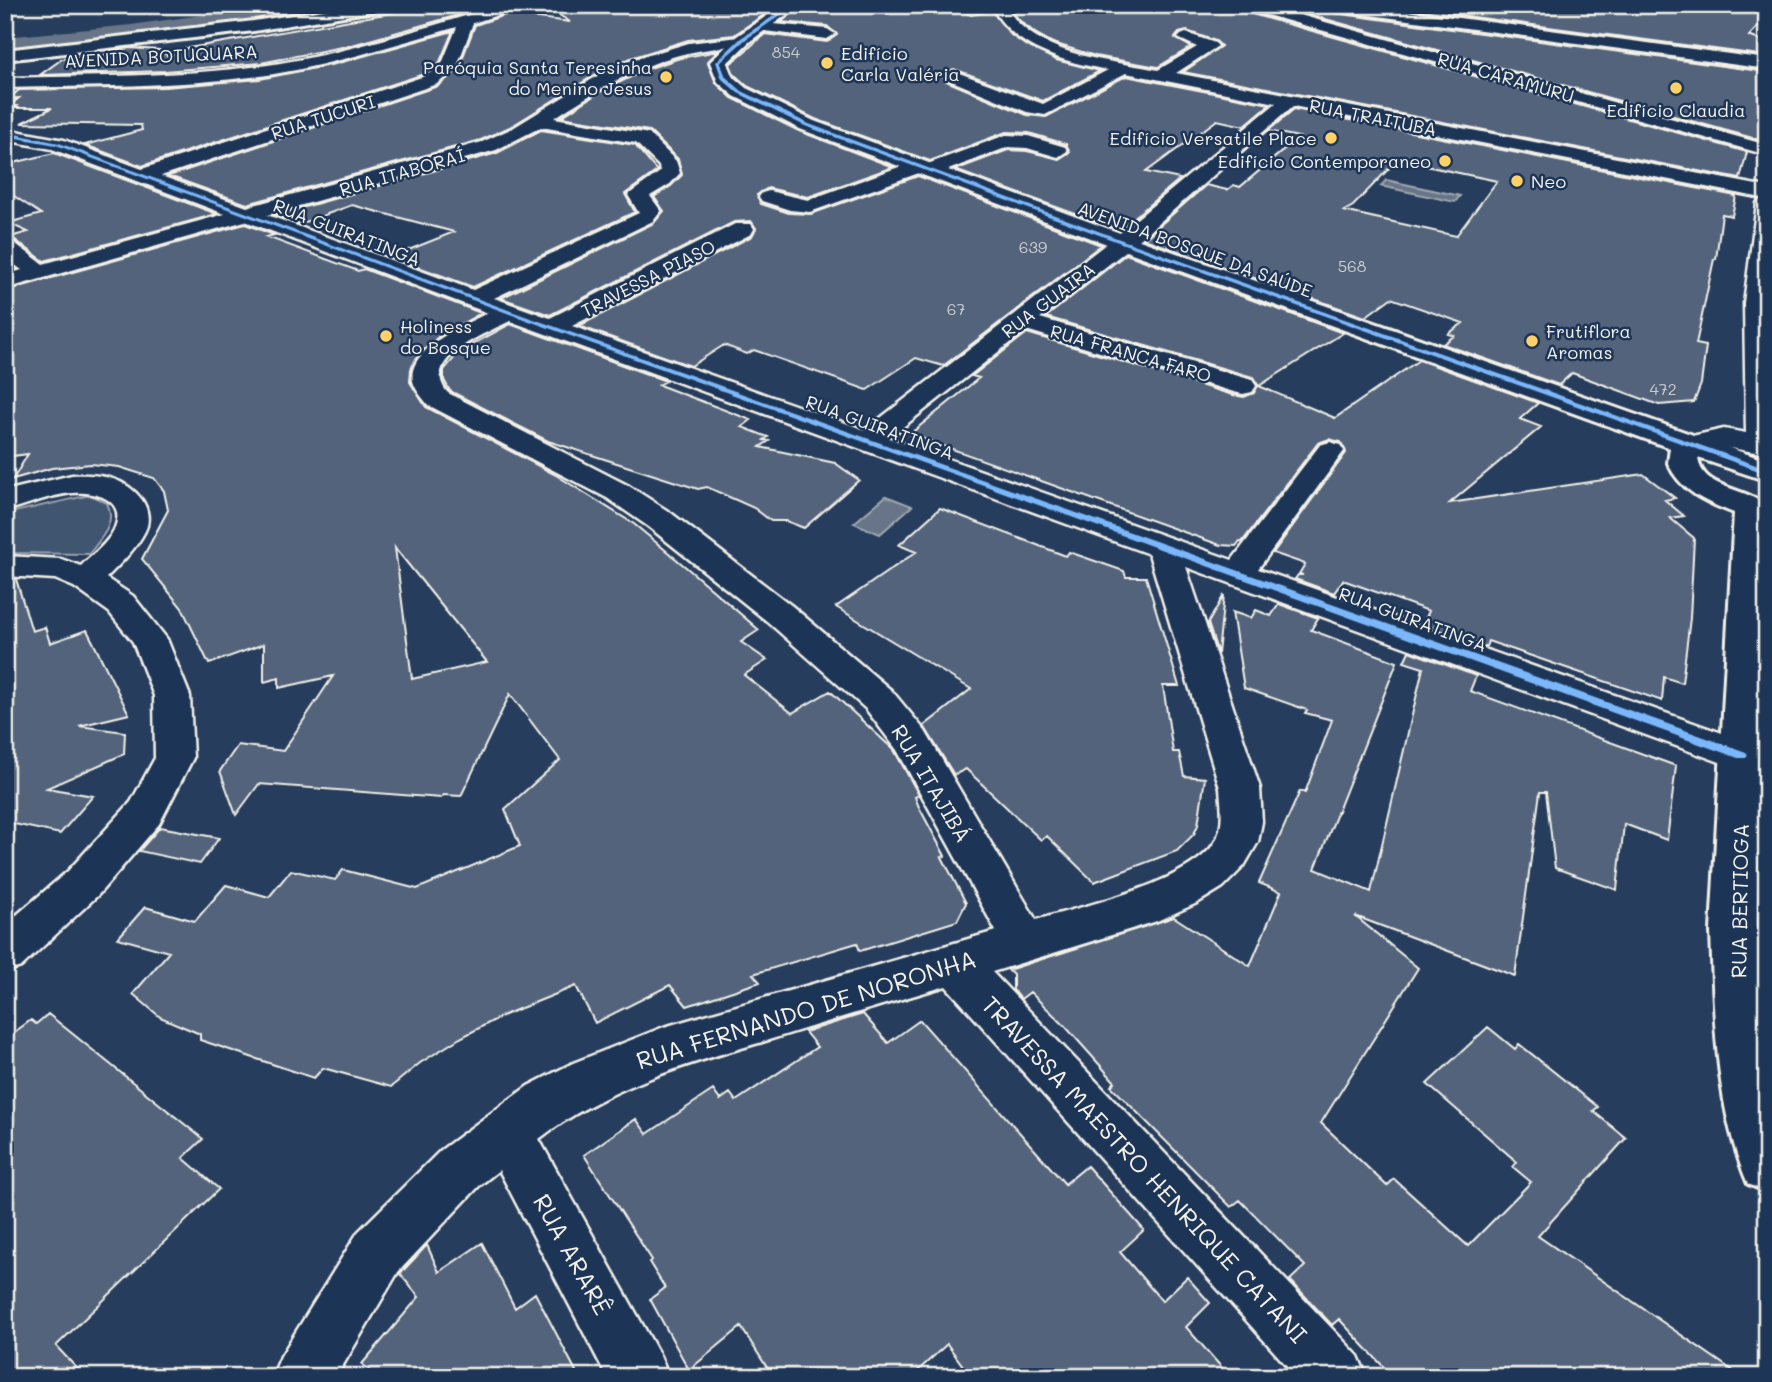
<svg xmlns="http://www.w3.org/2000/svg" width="1772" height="1382" font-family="Mali,sans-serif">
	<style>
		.green { fill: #40546f; stroke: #9aa2ac; stroke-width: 2 }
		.water { fill: #677588; stroke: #9fa7ae; stroke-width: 2 }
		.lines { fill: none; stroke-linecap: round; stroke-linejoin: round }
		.river { fill: #677588; fill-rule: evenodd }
		.building { fill: #52647b; stroke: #f4f1e8; stroke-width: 2; fill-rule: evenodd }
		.street-casing { stroke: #f4f1e8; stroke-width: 5 }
		.secondary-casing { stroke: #f4f1e8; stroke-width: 6 }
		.primary-casing { stroke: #f4f1e8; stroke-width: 6 }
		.street { fill: #1d3557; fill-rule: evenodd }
		.secondary { fill: #1d3557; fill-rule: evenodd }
		.primary { fill: #1d3557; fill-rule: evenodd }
		.cycleway-casing { stroke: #1d3557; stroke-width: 5 }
		.cycleway { fill: #7ab7fb; fill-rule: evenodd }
		.poi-dot { fill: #ffd166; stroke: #1d3557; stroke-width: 2.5 }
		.labels { text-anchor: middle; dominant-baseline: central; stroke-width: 5; stroke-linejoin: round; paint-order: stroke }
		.far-number-label { font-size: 16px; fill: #cccecd }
		.far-poi-label { font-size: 18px; fill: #f4f1e8; stroke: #1d3557; text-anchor: start }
		.far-street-label { font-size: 18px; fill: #f4f1e8; stroke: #1d3557 }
		.street-label { font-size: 21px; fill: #f4f1e8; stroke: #1d3557 }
		.near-street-label { font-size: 24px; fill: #f4f1e8; stroke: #1d3557 }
	</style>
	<rect width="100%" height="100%" fill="#263d5d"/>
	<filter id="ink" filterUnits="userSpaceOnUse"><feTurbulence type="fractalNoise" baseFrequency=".0143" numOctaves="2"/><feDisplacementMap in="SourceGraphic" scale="14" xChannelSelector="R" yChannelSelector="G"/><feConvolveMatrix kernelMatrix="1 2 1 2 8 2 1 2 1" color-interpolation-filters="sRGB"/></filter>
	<g filter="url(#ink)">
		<path class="green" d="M90,495L107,503C117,524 101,538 89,554L5,553V514Z"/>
		<path class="water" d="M1386,180L1460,196L1455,202L1381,186Z
			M886,496L912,506L880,534L854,523Z"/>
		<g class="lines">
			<path class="river" d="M272,5H342L338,10L329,13L131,41L5,53V37L131,25Z"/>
		</g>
		<path class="building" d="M437,5L476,10L352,45L261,63L165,71L40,75L62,59L106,55L107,51L131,48L159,50L170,57L183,49Z
			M544,5H778L734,35L688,40L631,58L598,73L512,126L481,140L247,204L169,176L438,86L458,70L475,25L508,14L570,22Z
			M803,5H891L886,13L963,11L971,15L992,11L1011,35L1025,45L1056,60L1100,71L1043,101L954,69L942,75L946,81L1027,115L1046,117L1126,76L1270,104L1244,126L1217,120L1146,172L1180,179L1119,230L955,170L1008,150L1027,151L1059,159L1070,152L1066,144L1029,133L1006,132L930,161L815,119L747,86L734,74L730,64L765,34L827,42L837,35L827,26L781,22Z
			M1025,5H1238L1241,11L1747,152L1740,179L1183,72L1221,46L1216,41L1187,31L1179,33L1175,38L1191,47L1158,67L1095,56L1053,43L1035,33L1019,20L1010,8Z
			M1275,5H1317L1327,12L1767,72L1764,87L1767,88V142Z
			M1383,5H1767V17L1749,36L1767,43V56Z
			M453,31L439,64L424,74L142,166L85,145L142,130L141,125L21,123L52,108H14L17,106H9L19,98L8,99L19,90L165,87L260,79L335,64Z
			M718,51L708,63L716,83L732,98L799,131L893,167L808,197L768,188L757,195L761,204L789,213L811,214L918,176L1101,245L943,366L916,358L867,390L754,350L747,354L724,345L691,366L579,326L752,236L756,228L751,221L734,222L550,315L501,298L654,223L664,211L654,197L671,186L682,175L678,159L649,131L561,117L600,92L647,69L680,58Z
			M1294,109L1736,196L1732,216L1722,214L1716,259H1714L1696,344L1706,346L1701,384L1694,402L1659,405L1572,373L1559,385L1443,344L1454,336L1448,334L1463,323L1391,298L1365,317L1144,239L1206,185L1227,190L1234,185L1240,187L1299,137L1268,131ZM1397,160L1497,181L1456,236L1344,211L1353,206Z
			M541,130L635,145L657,171L625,194L635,212L473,287L391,257L454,232L352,205L300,224L276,215L497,153Z
			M54,153L217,214L44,261L15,240L7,238L28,232L8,223L41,214L5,190V165Z
			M245,224L274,235L267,237L358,271L364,269L481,313L438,337L417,357L411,369L410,382L426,407L556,475L634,524L687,568L759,630L741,642L767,660L744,675L792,713L830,691L894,750L919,795L915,797L919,807L945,856L942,857L966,903L957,921L860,951L857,943L753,974L760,982L687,1006L670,985L595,1023L576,986L504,1015L460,1038L420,1063L391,1087L323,1068L314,1078L200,1040V1034L160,1017L133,994L169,952L118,938L145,907L195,921L226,885L269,897L291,870L335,880L343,870L417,889L520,846L505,809L560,760L510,694L461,796L443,795L441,798L259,784L236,815L220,771L238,745L283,751L333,676L279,688V678L264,682V644L209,664L182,608L142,559L168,510L164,491L154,478L119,467L91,464L52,468L13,479L28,454L5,457V291ZM395,548L487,662L412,679Z
			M1126,254L1343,333L1259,386L1335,418L1419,360L1538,403L1520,419L1541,427L1450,503L1643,474L1675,498L1665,500L1684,516L1670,518L1694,538L1690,618L1682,683L1664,677L1662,701L1488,641L1486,647L1423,624L1429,611L1343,580L1334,593L1295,579L1298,575H1303L1299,574L1305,564L1273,553L1346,453L1341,442L1329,439L1318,443L1242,542L1240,541L1236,546L1220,545L910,434L979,378L972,376L1027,333L1233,395L1244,397L1254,393L1258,385L1253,377L1046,317Z
			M510,324L666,381L659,385L751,420L742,427L768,437L764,440L769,441L760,447L835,463L859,480L804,528L786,521H771L754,508L707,487L698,489L548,441L450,391L444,380V370L460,351Z
			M940,508L1066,556L1069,552L1124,571L1126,577H1146L1179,686H1163L1173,752H1179L1184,776L1205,778L1198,825L1194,834L1177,851L1094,882L1047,836L1041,840L966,769L954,775L924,726L971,689L836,607L916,552L899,545Z
			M5,579H16L32,631L45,627L50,643L87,630L129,714L79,726L125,732L124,754L47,788L93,796L60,834L5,822Z
			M1224,595L1218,654L1208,623Z
			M1279,604L1318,618L1311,630L1397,662L1315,869L1371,892L1423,668L1404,662L1409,651L1476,676L1470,691L1676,766L1667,840L1624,824L1617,890L1555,868L1546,792H1540L1515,976L1355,916L1418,968L1321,1123L1387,1186L1394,1179L1468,1246L1531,1182L1513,1167L1517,1162L1427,1084L1488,1027L1515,1049L1519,1044L1598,1107L1593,1111L1626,1138L1538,1236L1742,1377H1393L1339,1319L1332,1325L1290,1280L1305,1266L1240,1200L1231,1207L1111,1086L1115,1082L1065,1026L1030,992L1021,999L1013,990V975L1008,970L1174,917L1250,966L1281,892L1259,883L1300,791L1305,793L1332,720L1305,713L1307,710L1244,688L1232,612L1251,618L1256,610L1271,616Z
			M160,827L219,838L200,864L139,851Z
			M48,1014L203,1139L183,1158L219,1189L56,1346L85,1377H5V1039L31,1020L36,1024Z
			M863,1014L888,1043L920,1020L1065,1184L1087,1166L1144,1230L1120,1252L1162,1301L1187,1277L1210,1303L1186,1327L1230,1377H971L947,1344L911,1377H773L741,1327L689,1370L650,1299L665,1288L649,1262L652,1260L584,1155L636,1119L647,1134L713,1090L720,1100L730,1093L736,1101L817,1047L805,1032Z
			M482,1243L515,1308L535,1293L579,1377H377L362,1364L419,1297L400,1274L427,1245L439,1272Z"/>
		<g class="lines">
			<defs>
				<path id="street" d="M504,5H528L473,23L456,69L437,84L161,176L247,207L482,142L513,128L599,75L632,60L689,43L748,36L751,39L748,42C726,48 702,49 679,55C633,68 594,92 554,118L649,134L676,161L680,173L670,184L650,196L661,211L653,221L494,298L550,318L735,224H751L754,229L751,234L572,326L865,430L1115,237L1276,103L1126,73L1045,115L1027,112L947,79L945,76L953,71L959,73L1043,104L1108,70C1063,61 1014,50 991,5H1005C1033,56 1107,60 1158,70L1197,47L1178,38L1181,35L1186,33L1215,43L1218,46L1176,73L1767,187V454L1724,447L1693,453L1683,450L1679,444L1683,438L1724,429L1746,433L1744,303L1757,203L1762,198L1293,106L1131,247L1040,318L1252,380L1256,386L1252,392L1243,394L1234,392L1026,330L889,438L1232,560L1320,445L1330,442L1340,445L1344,451L1258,569L1756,745L1761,755L1756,765L1742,769L1728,765L1186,567L1260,788L1262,822L1258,842L1244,866L1223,887L1197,903L1157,921L992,972L1358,1356L1367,1377H1297L946,986C884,1004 823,1023 762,1042C683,1065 605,1088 539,1139L660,1356L669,1377H607L499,1170L479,1186L398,1272L336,1377H272L281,1356L358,1232L441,1150L528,1086L573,1063L664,1027L996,931L897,750L866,709L768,622L649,527L607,498L428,405C423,398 415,390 413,381C407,349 465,324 488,313L245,221L5,289V275L22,270L5,258V240L13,242L43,264L225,214L52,149L5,140V129L64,140L142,169L425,76L441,66L457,27C392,45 327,67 260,76C176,87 90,86 5,88V78C90,76 177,77 261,66C343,55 425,27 504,5ZM541,127L636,143L659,166L660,172L628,195L639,213L473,290L267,215L496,150ZM510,321L1149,554L1220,788C1221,803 1224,822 1218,836C1201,881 1079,907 1036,920L925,731L892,691L792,606L671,513L629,486L448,393C418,359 486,333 510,321Z
					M1240,5H1264L1767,145V155L1242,8Z
					M1320,5H1361L1767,59V69L1327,9Z
					M762,23L827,29L835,34L827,39L757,30L755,27Z
					M1006,135L1028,136L1065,147L1067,151L1058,157L1027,148L1008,147L935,175L928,177L919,173L810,212L790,210L762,201L759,197L762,193L769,191L808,200L910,163L917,161L925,165Z
					M72,475C99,474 125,477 142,500C148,509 150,521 145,531C136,549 120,564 106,578L133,596L167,639L190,696L193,758L159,824L98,895L21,967L5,972V925L68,871L131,802L155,758L154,696L133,642L109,612L74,587L55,579L5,576V556L61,559L81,566C92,555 107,544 114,530C128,500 96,491 73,493C49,495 28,505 5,511V491Z
					M1741,772L1767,780V810L1727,798L1721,787L1727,776Z"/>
				<path id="secondary" d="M783,5H800L749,42L727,63L732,76L746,88L814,121L1131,237L1767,461V481L1698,458C1702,492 1751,486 1766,508L1757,931L1767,1030V1192L1748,1184C1715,1106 1714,1015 1711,931L1734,513C1706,502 1680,491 1668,463L1670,448L1115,247L800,129L734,96L718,82L710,62L737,36Z"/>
				<path id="primary" d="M355,5H392L385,9L254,31L5,60V50L254,21Z"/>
			</defs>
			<use href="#street" class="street-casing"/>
			<use href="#secondary" class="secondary-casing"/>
			<use href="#primary" class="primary-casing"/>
			<use href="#street" class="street"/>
			<use href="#secondary" class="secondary"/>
			<use href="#primary" class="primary"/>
			<defs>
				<path id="cycleway" d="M790,5H795L745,40L720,62L726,77L742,91L809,124L1125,241L1767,469V474L1121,243L805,126L738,93L722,79L716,62L741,38Z
					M5,132L59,143L511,311L1746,752L1748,755L1746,758H1738L507,313L56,145L5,136Z"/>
			</defs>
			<use href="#cycleway" class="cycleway-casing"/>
			<use href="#cycleway" class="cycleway"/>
		</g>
	</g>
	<g class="poi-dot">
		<circle cx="827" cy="63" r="7"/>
		<circle cx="666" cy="77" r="7"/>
		<circle cx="1676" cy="88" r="7"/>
		<circle cx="1331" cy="138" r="7"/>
		<circle cx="1445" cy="161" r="7"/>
		<circle cx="1517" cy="181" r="7"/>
		<circle cx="386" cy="336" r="7"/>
		<circle cx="1532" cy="341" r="7"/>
	</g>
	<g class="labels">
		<g class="far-number-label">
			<text x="786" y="51">854</text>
			<text x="1033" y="246">639</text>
			<text x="1352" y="265">568</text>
			<text x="956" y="308">67</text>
			<text x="1663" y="388">472</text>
		</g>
		<g class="far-poi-label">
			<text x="841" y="53">Edifício<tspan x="841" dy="21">Carla Valéria</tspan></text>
			<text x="652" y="67" text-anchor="end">Paróquia Santa Teresinha<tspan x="652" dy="21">do Menino Jesus</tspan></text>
			<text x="1676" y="110" text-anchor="middle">Edifício Claudia</text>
			<text x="1317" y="138" text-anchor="end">Edifício Versatile Place</text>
			<text x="1431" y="161" text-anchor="end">Edifício Contemporaneo</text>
			<text x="1531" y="181">Neo</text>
			<text x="400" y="326">Holiness<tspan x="400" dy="21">do Bosque</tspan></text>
			<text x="1546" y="331">Frutiflora<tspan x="1546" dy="21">Aromas</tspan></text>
		</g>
		<g class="far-street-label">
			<text transform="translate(161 56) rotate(-3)">AVENIDA BOTUQUARA</text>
			<text transform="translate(1506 77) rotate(16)">RUA CARAMURU</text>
			<text transform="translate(323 117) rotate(-18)">RUA TUCURI</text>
			<text transform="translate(1373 117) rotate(11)">RUA TRAITUBA</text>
			<text transform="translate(402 172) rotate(-16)">RUA ITABORAÍ</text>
			<text transform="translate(347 232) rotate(21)">RUA GUIRATINGA</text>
			<text transform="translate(1195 249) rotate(20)">AVENIDA BOSQUE DA SAÚDE</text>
			<text transform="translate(648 278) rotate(-27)">TRAVESSA PIASO</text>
			<text transform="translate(1048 300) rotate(-37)">RUA GUAIRA</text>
			<text transform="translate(1131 353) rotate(16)">RUA FRANCA FARO</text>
			<text transform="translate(880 427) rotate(20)">RUA GUIRATINGA</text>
			<text transform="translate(1413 619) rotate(20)">RUA GUIRATINGA</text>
		</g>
		<g class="street-label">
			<text transform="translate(932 783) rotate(59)">RUA ITAJIBÁ</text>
			<text transform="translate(1739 901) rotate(-89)">RUA BERTIOGA</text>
		</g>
		<g class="near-street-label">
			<text transform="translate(806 1009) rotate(-17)">RUA FERNANDO DE NORONHA</text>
			<text transform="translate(1145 1169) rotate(47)">TRAVESSA MAESTRO HENRIQUE CATANI</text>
			<text transform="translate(573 1254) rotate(61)">RUA ARARÊ</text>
		</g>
	</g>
	<rect width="1772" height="1382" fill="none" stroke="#1d3557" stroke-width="28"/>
	<rect x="14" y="14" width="1744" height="1354" fill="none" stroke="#f4f1e8" stroke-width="2.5" filter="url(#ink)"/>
</svg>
